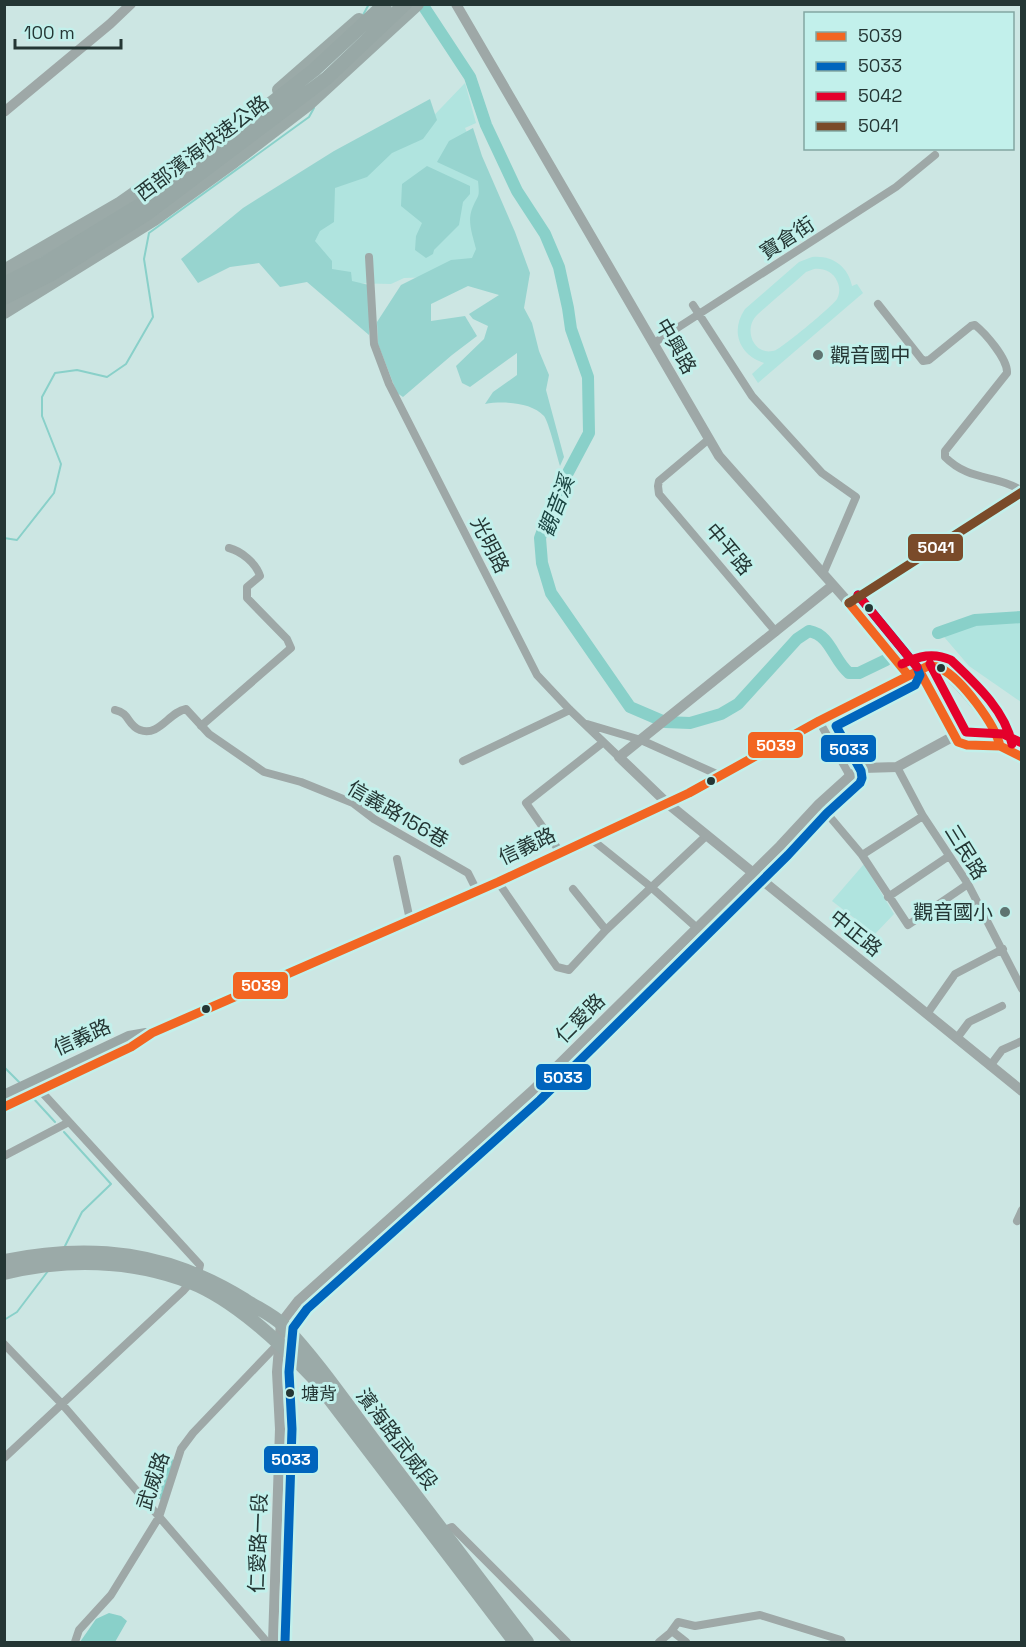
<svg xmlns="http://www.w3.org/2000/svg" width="1026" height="1647" font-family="'Space Grotesk','Noto Sans TC',sans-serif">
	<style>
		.green { fill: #b0e4df; fill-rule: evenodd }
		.forest { fill: #97d4cf }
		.water { fill: #89d0c9 }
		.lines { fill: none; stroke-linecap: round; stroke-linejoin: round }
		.stream { stroke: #89d0c9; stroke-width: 2 }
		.river { stroke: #89d0c9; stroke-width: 12 }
		.minor { stroke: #9ea8a7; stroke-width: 8 }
		.tertiary { stroke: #9ea8a7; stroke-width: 10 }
		.secondary { stroke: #9aa7a6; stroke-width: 12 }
		.primary { stroke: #9baaa8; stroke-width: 14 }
		.trunk { stroke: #98a8a6; stroke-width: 14 }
		.bus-1-casing { stroke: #c2f0eb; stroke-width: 14 }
		.bus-2-casing { stroke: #c2f0eb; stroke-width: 14 }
		.bus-3-casing { stroke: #c2f0eb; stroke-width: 14 }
		.bus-4-casing { stroke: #c2f0eb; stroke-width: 14 }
		.bus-1 { stroke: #f26522; stroke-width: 9 }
		.bus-2 { stroke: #0065bd; stroke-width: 9 }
		.bus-3 { stroke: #e4002b; stroke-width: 9 }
		.bus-4 { stroke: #7a4b2a; stroke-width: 9 }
		.poi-dot { fill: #5f7471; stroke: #c2f0eb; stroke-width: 2 }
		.bus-dot { fill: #243634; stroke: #c2f0eb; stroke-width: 2 }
		.labels { text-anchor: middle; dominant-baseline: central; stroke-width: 6; stroke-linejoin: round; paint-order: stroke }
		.bus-label { font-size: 18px; fill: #243634; stroke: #c2f0eb; text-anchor: start }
		.street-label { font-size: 20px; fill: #243634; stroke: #c2f0eb }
		.poi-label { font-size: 20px; fill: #243634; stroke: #c2f0eb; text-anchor: start }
		.water-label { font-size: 21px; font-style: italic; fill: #1a4441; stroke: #c2f0eb }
		.line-badge { stroke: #c2f0eb; stroke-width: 2 }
		.badge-label { font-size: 16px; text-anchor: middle; font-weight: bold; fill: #fff }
	</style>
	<rect width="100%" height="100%" fill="#cce6e3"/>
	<path class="green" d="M465,83L476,123L465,128L517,246L525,274L404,278L391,284L348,283L325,273L313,238L328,189L418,132Z
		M812,257C832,255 848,266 852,286L857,284L863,293L758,383L752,374L764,363C739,355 730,331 745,309L799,262ZM814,269C824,268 833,272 837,281C840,287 840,293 837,299C833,306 783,347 776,350C755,358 742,330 757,315C773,300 790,287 806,272Z
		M1021,617H1022L1021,702L969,666L939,631L975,620Z
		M864,864L894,914L875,934L832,901Z"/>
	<path class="forest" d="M430,99L437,120L423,139L392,153L367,177L335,188L334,222L320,231L315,241L332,261V269L351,272L352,281L369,285V335L307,282L280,287L259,263L230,267L198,283L181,259L243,208L334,151Z
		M473,128L482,156L515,232L530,273L524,308L532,323L539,351L549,375L546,390L564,457L560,466C557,456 549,423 544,416C531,402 503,401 485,404L493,392L517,375V353L470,387L462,383L456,366L484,339L488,326L473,319L469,314L499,295L468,286L431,304V321L465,316L477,336L452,355L403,397L397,393L378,344L377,322L401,285L451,260L472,258L476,249C473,236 467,222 472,209C478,193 480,200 478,181L437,162L449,141Z
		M427,166L470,186V194L463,202L459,225L434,250L433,254L426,258L415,250L416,236L422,223L401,206L402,184Z"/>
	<path class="water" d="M166,1456L174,1460L161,1500C148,1491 149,1478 155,1465H158Z
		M109,1613L121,1616L127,1621L115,1642H80L96,1619Z"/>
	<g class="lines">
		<path class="stream" d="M363,15L369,4
			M4,538L17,540L54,493L61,464L42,416V397L55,373L77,370L107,377L126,364L153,317L144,259L149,233L309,117L314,108
			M4,1067L19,1082
			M33,1098L55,1122
			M64,1132L111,1184L82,1212L65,1246
			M4,1320L17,1312L48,1271"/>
		<path class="river" d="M422,4L470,77L486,125L517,191L545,234L559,267L568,308L571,329L588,377L589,433L555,497L540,538L542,563L551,593L630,707L665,722L690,723L721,714L738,704L797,639L809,631C831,635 833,660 849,673H859L886,660
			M938,633L975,620L1022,617"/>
		<path class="minor" d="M369,257L374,344L389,384L537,675L570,710L619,757
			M878,304L923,361L929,360L971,326L975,325C985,333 1008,359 1007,373L945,451V457C970,482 996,474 1022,491
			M693,305L752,396L822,473L856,497L823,574
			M654,343L896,187L935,155
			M709,439L659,481L658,486L659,494L776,632
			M115,710C130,713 127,725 140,730C159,737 169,712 186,709L209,734L264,772L301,782L353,803L374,819L468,873L477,891
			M819,721L850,776
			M587,724L641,740L721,776
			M201,726L291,648L287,639L247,598V587L260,576C256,563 241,551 229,548
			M463,761L570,710
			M897,767L923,816L968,884L1022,989
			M819,804L862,855L908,925L968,884
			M590,838L651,887L697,928
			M560,852L526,803L601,744
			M862,855L923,816
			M397,859L410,920
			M498,882L557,967L569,970L606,930L707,835
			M573,889L606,930
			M888,897L949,856
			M927,1014L955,974L1003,949
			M957,1038L969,1022L1002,1006
			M990,1066L1002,1050L1022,1041
			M4,1156L69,1122
			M1017,1221L1022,1210
			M4,1344L62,1404L267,1642
			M4,1458L183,1291L198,1274L200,1265L39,1089
			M442,1531L452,1527L567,1642
			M672,1631L686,1642
			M75,1642L79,1630L111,1595L159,1517L181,1449L193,1433L279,1343
			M659,1642L670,1633L678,1622L695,1626L760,1615L841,1640L842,1642"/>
		<path class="tertiary" d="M456,4L719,456L849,603L908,675
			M4,112L110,24L131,4
			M833,585L619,757L667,803L1022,1091
			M849,603L1022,492
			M273,1642L280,1429L277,1372L281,1323L298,1301L532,1091L780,846L819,804L850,776L863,768L897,767L954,736"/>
		<path class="secondary" d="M919,670L958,742L967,745L1000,746L1022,757
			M4,1096L129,1037L146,1034
			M4,1107L131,1047L152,1033L498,882L689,793L819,721L928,666C935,666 940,667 945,671C960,683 1000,728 1000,746"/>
		<path class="primary" d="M279,90L359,20
			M4,271L121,203L249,113
			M4,312L154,219L234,161L307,105L417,4
			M4,1261C93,1243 168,1252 245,1300C257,1308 273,1315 283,1325C320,1364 351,1411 384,1454C432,1517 480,1580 527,1642
			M4,1273C65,1258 131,1259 190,1282C234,1299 280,1343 313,1377L515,1642"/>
		<path class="trunk" d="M4,284L43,264L140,205L314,70L385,4
			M4,298L50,275L148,213L327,78L405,4"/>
		<defs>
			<path id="bus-1" d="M849,603L908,675
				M919,670L958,742L967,745L1000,746L1022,757
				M4,1107L131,1047L152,1033L498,882L689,793L819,721L928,666C933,666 938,666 942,669C962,680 995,724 1000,746"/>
			<path id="bus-2" d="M285,1642L292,1429L289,1372L293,1328L307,1309L540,1100L788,855L827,813L860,783L862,778L861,771L836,726L915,685L920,675L917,667L858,595"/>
			<path id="bus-3" d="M858,595L917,667
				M902,664C919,656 933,652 951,660C975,683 1005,710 1012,744
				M930,664L966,732L1003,734L1022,743"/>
			<path id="bus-4" d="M849,603L1022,492"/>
		</defs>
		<use href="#bus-1" class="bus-1-casing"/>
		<use href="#bus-2" class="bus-2-casing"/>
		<use href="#bus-3" class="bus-3-casing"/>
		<use href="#bus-4" class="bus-4-casing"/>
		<use href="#bus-1" class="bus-1"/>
		<use href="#bus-2" class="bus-2"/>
		<use href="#bus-3" class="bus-3"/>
		<use href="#bus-4" class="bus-4"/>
	</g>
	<g class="poi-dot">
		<circle cx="818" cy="355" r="6"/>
		<circle cx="1005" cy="912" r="6"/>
	</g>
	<g class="bus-dot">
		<circle cx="869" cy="608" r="5"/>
		<circle cx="941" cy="668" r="5"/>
		<circle cx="711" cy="781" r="5"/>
		<circle cx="206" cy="1009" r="5"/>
		<circle cx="290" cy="1393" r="5"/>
	</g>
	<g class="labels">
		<g class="bus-label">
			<text x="301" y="1393">塘背</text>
		</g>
		<g class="street-label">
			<text transform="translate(202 148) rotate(-37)">西部濱海快速公路</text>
			<text transform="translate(787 238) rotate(-33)">寶倉街</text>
			<text transform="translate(676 346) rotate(60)">中興路</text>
			<text transform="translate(490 545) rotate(63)">光明路</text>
			<text transform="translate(729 549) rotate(50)">中平路</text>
			<text transform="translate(398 814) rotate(30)">信義路156巷</text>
			<text transform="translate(527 846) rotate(-25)">信義路</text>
			<text transform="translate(966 852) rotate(58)">三民路</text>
			<text transform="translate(856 933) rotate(39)">中正路</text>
			<text transform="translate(580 1018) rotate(-45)">仁愛路</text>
			<text transform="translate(82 1037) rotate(-24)">信義路</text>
			<text transform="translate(397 1439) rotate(53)">濱海路武威段</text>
			<text transform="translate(153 1481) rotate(-71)">武威路</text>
			<text transform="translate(258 1543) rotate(-88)">仁愛路一段</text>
		</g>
		<g class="poi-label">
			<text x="830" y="355">觀音國中</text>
			<text x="993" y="912" text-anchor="end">觀音國小</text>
		</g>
		<g class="water-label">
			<text transform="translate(556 506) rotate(-69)">觀音溪</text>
		</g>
	</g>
	<g class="line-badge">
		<rect x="907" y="533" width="57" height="29" rx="6" fill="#7a4b2a"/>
		<rect x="747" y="731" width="57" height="28" rx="6" fill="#f26522"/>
		<rect x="820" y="734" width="57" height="29" rx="6" fill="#0065bd"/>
		<rect x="232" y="971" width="57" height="29" rx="6" fill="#f26522"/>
		<rect x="535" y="1063" width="57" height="28" rx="6" fill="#0065bd"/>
		<rect x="263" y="1445" width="56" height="29" rx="6" fill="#0065bd"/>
	</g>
	<g class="badge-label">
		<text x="936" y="553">5041</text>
		<text x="776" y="751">5039</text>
		<text x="849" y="755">5033</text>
		<text x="261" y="991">5039</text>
		<text x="563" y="1083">5033</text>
		<text x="291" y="1465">5033</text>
	</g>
	<rect width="1026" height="1647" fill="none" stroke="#243634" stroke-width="12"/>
	<rect x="804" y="12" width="210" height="138" fill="#c2f0eb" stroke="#83a6a2" stroke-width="1.5"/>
	<rect x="816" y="32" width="30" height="9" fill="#f26522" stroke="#83a6a2" stroke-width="1.5"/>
	<text x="858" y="42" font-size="18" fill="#243634">5039</text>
	<rect x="816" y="62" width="30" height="9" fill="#0065bd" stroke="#83a6a2" stroke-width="1.5"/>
	<text x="858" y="72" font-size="18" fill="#243634">5033</text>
	<rect x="816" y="92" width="30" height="9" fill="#e4002b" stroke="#83a6a2" stroke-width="1.5"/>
	<text x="858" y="102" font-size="18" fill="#243634">5042</text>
	<rect x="816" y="122" width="30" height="9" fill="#7a4b2a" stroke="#83a6a2" stroke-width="1.5"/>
	<text x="858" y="132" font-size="18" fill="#243634">5041</text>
	<path d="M15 39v9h106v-9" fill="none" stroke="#243634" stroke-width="3"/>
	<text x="24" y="39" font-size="18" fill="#243634" stroke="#c2f0eb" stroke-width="4.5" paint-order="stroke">100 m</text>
</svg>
